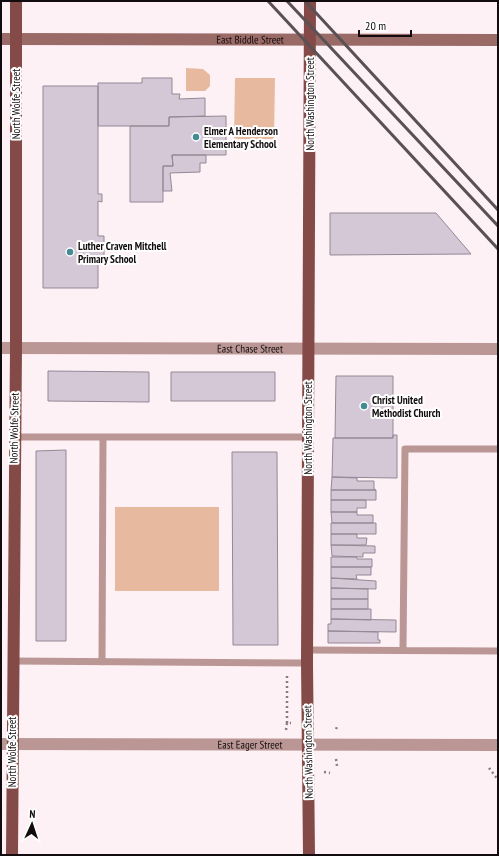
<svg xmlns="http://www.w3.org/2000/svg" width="499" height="856" font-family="'PT Sans Narrow',sans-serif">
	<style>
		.green { fill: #e7baa0 }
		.building { fill: #d5c8d6; stroke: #948895 }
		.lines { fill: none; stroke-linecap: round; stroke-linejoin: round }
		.path { stroke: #867c80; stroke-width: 2.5; stroke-dasharray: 2 3; stroke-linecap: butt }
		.lane { stroke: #ba9795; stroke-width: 7 }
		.street { stroke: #ba9795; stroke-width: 12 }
		.secondary { stroke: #9a6a67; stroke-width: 12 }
		.primary { stroke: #834a47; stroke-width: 12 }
		.rail { stroke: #595154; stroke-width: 3 }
		.poi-dot { fill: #448b94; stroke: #fff; stroke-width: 1.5 }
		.labels { text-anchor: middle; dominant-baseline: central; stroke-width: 4; stroke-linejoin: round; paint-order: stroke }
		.street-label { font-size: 11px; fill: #120c0e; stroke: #fff }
		.poi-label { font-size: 11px; font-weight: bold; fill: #120c0e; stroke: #fff; text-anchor: start }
	</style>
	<rect width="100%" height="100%" fill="#fef1f6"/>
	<path class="green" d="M186,68L203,69L210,75V86L205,91H186Z
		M235,78H275L274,139H234Z
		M115,507H219V591H115Z"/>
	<path class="building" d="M142,78H172V94H180L179,99L205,98V116L169,117V126H98V83H142Z
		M43,86H98V194H102V202L98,201V236H104V259H98V288H43Z
		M226,116V155H172L173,166H163V202H130V126H169V117Z
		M172,155H206V163H200V172L170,173L172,191H163V166H173Z
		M330,213H436L471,254L330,255Z
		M48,371L149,372V402L48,401Z
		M171,372H275V401H171Z
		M336,376H393V438H335Z
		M393,435H397V478L332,477L333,438H393Z
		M66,450V641H36V451Z
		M232,452H277L278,645H233Z
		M332,477L357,478V481H374V489L376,490H331Z
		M331,490H376V500H331Z
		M331,500H366V508H357V512H331Z
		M331,512H357V515H373V523H332Z
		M331,523H376V534H331Z
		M331,534H357V538H367L366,545H331Z
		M331,545L375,546V553H363V557L332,556Z
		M331,557H357V559H372V567H331Z
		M331,567H371V575H356L357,579L331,578Z
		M331,578L376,581V589L331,588Z
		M331,588L368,589V599H331Z
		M331,599H368V609H331Z
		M331,609H371V620L331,619Z
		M331,619L396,620V632L328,631V624H331Z
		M328,631L378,632V640H380V643H328Z"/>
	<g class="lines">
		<path class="path" d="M287,723V674
			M336,729L338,725
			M286,730L287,723H291
			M336,759L337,766
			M489,768L496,777L498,778
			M324,772L330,773"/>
		<path class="lane" d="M14,437H308
			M307,650L498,651
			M403,650L405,449H498
			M12,661L307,663
			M102,662L103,437"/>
		<g class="street">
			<path id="s1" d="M1,348L498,349"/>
			<path id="s2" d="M1,744L498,745"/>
		</g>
		<path class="secondary" id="s3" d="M1,39L498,40"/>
		<path class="primary" d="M12,855L16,348V1
			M309,855L307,663L310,1"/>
		<path class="rail" d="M268,1L498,249
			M287,1L498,226
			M305,1L498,210"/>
	</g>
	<g class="poi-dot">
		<circle cx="196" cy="137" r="4"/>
		<circle cx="70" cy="252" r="4"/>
		<circle cx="364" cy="406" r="4"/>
	</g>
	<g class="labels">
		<g class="street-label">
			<text stroke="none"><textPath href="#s3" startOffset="249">East Biddle Street</textPath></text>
			<text transform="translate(16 104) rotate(-90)">North Wolfe Street</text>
			<text transform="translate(310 104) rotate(-90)">North Washington Street</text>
			<text stroke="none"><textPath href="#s1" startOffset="249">East Chase Street</textPath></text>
			<text transform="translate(14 428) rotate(-89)">North Wolfe Street</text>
			<text transform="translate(308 428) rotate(-90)">North Washington Street</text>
			<text stroke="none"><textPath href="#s2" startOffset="249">East Eager Street</textPath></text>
			<text transform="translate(12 752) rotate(-90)">North Wolfe Street</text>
			<text transform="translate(308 752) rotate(-91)">North Washington Street</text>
		</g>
		<g class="poi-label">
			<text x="204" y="131">Elmer A Henderson<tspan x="204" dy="13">Elementary School</tspan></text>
			<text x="78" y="246">Luther Craven Mitchell<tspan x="78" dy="13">Primary School</tspan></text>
			<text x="372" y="400">Christ United<tspan x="372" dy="13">Methodist Church</tspan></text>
		</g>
	</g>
	<rect width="499" height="856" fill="none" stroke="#120c0e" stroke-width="4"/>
	<g transform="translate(32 824) rotate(3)" stroke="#ffffff" stroke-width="3" paint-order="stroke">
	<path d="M0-3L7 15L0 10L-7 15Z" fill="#120c0e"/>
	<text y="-6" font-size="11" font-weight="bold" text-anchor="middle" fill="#120c0e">N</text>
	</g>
	<path d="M359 30v6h52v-6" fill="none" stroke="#120c0e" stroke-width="2"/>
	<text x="365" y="30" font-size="12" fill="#120c0e" stroke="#ffffff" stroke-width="3" paint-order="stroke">20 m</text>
</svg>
